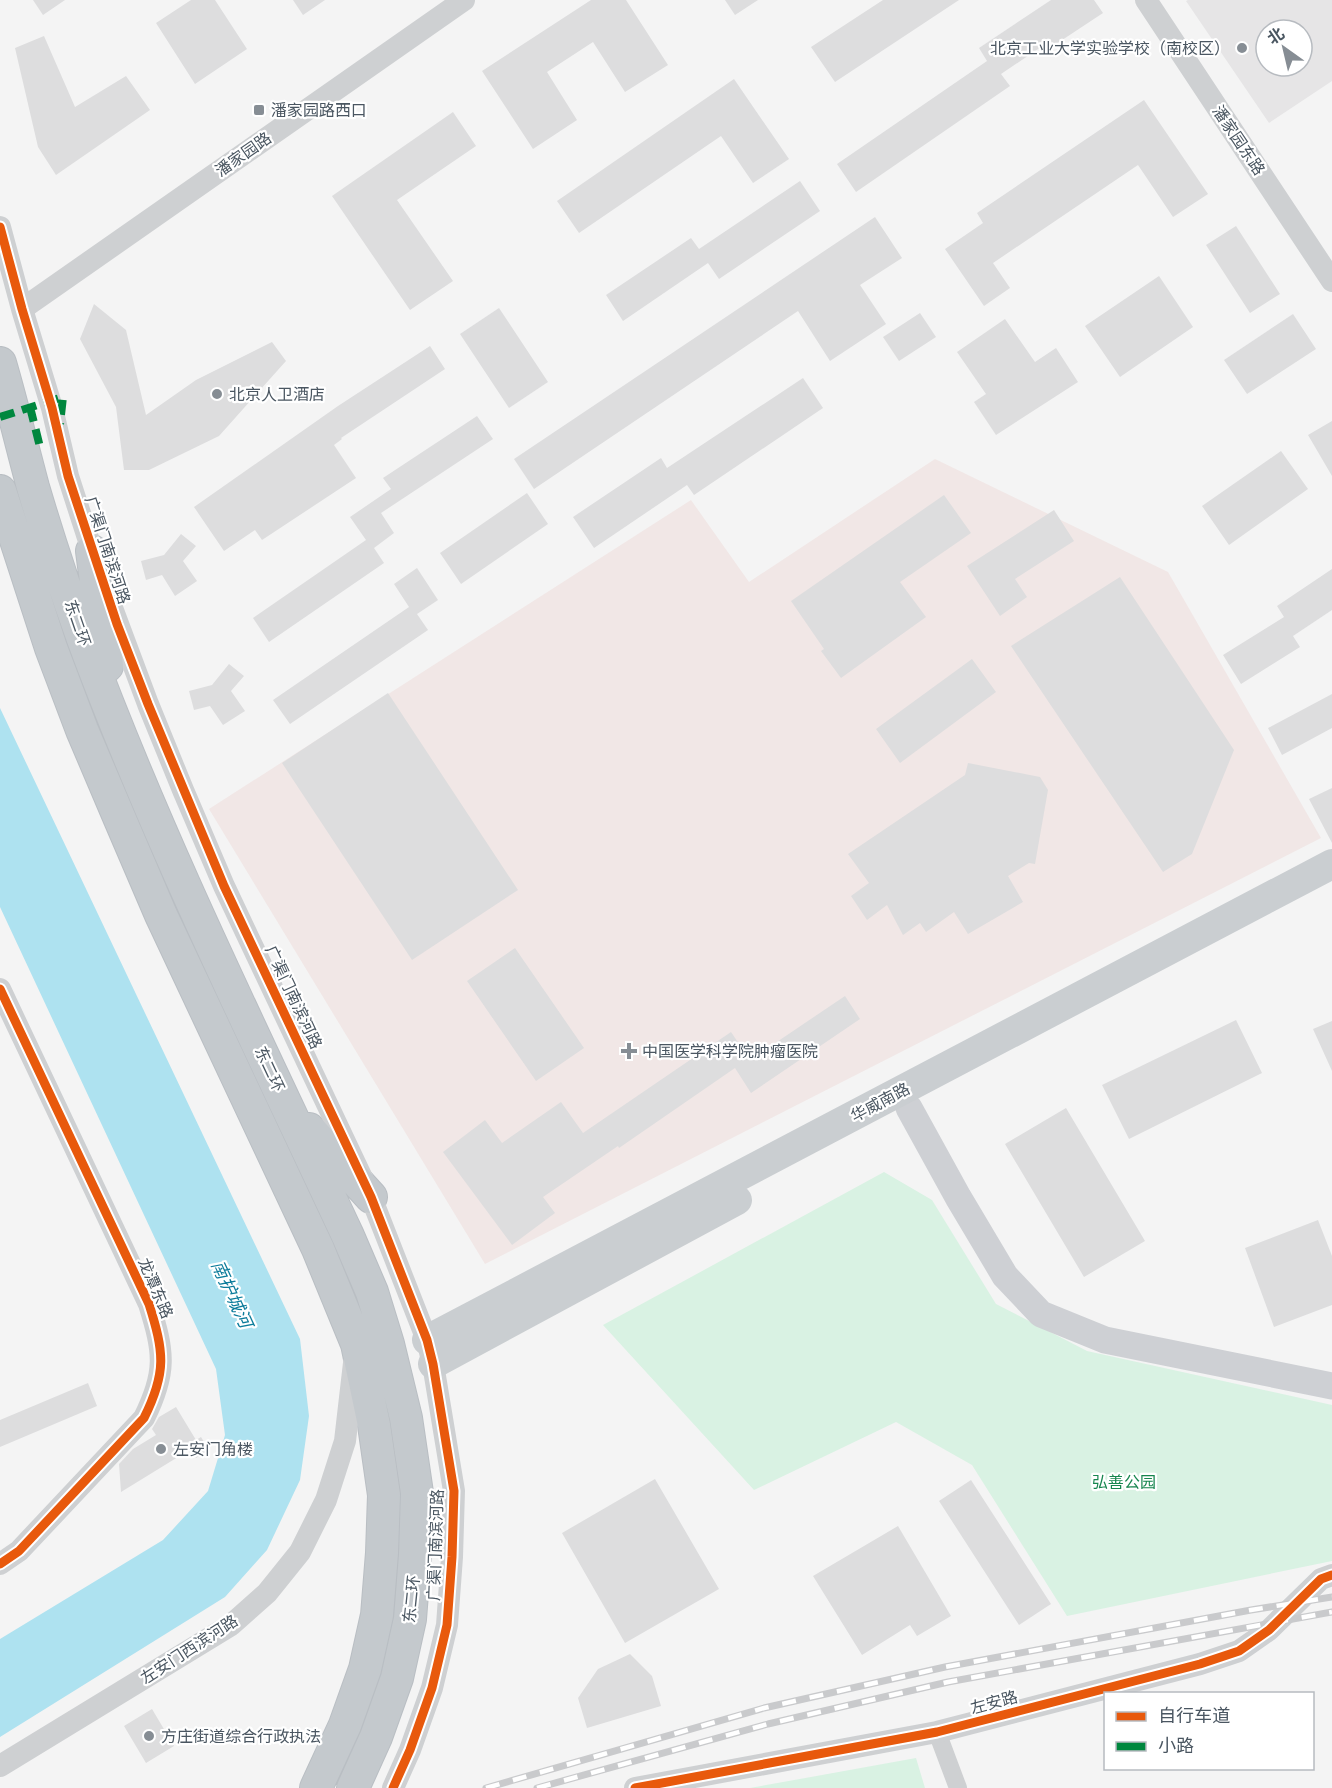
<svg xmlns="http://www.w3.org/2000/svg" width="1332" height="1788" font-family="'PT Sans Narrow','Noto Sans SC',sans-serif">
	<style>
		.education { fill: #e6e5e6; fill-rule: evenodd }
		.medical { fill: #f1e7e6 }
		.green { fill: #d9f2e3 }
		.water { fill: #aee2f0 }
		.building { fill: #ddddde }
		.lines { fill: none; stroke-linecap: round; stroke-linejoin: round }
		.trunk-casing { stroke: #b9bec3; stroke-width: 34 }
		.minor { stroke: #ced0d2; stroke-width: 18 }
		.tertiary { stroke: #ced0d2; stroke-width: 22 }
		.secondary { stroke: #ced0d4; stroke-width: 27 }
		.primary { stroke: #caced1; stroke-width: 30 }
		.trunk { stroke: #c4c9cd; stroke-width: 32 }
		.rail-casing { stroke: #c9cacc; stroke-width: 7 }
		.rail { stroke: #fff; stroke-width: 4.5; stroke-dasharray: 14; stroke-linecap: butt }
		.quiet { stroke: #00873e; stroke-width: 8; stroke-dasharray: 15 8; stroke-linecap: butt }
		.cycleway-casing { stroke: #fff; stroke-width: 13 }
		.cycleway { stroke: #e8590c; stroke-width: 9 }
		.poi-dot { fill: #868d94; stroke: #fff; stroke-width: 2 }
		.labels { text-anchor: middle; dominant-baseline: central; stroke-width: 4.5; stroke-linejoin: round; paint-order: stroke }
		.poi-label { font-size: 16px; fill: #4a5661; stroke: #fff; text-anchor: start }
		.street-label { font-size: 16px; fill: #4a5661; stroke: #fff }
		.park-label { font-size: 16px; fill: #17864f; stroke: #fff }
		.water-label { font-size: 18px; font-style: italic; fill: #0c7c9b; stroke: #fff }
	</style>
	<rect width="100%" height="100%" fill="#f4f4f4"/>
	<path class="education" d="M1188,0H1332V81L1269,123L1186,1ZM1266,30H1302V66H1266Z"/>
	<path class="medical" d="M935,459L1168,572L1321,838L485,1264L209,809L691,500L749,582Z"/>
	<path class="green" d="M884,1172L932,1200L996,1304L1087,1351L1332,1405V1561L1067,1616L972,1465L896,1422L754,1490L603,1325Z
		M916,1758L925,1788H750Z"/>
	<path class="water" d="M0,708L300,1339L309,1416L300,1480L267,1550L225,1597L0,1737V1639L163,1540L208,1491L225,1435L216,1369L0,907Z"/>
	<path class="building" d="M33,0H65L43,15Z
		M191,0H215L247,49L195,84L156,23Z
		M293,0H325L303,15Z
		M591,0H626L668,65L625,92L593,42L547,72L577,120L533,149L482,71Z
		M725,0H758L735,15Z
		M883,0H959L835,82L811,47Z
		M1051,0H1094L1103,13L1047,50L1044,45L1001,74L1010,86L856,192L837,164L987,61L979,48Z
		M44,36L75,107L126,76L150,110L56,175L38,147L15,48Z
		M734,79L789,159L753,183L721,136L579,233L557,201Z
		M1144,100L1208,194L1173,217L1138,165L993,263L1010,288L984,306L945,249L983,223L977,213Z
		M453,112L476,146L397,200L453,281L410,310L332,196Z
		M800,181L820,211L719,279L708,263L623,321L606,295L691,238L699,249Z
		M875,217L902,258L860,285L886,324L830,361L798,311L534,489L514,459Z
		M1236,226L1280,294L1250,313L1206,245Z
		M1159,276L1193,327L1120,377L1085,326Z
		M94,304L126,330L146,415L196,380L272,342L286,361L219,436L149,470H124L116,407L80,339Z
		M499,308L548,382L509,408L460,334Z
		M920,313L936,337L899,361L883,337Z
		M1293,314L1316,349L1247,394L1224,360Z
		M1005,319L1035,362L1056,348L1078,382L996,435L974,402L986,394L957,352Z
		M430,346L445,369L341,438L342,439L334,445L356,478L262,540L255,530L224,551L194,507L338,406Z
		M803,378L823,408L694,495L687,485L594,548L573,517L661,458L667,468Z
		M477,416L493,439L381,513L394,533L374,548L384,563L269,642L253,618L366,540L350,517L391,489L383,478Z
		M1332,421V476L1308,435Z
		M1281,451L1308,489L1229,545L1202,506Z
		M527,493L548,524L461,584L440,553Z
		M944,495L971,533L900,582L926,617L841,678L821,651L824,649L791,601Z
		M1054,510L1074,541L1015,579L1027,597L1000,616L967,566Z
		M181,534L196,546L183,561L197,581L175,596L162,575L146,580L141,561L164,555Z
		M417,568L438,600L417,614L428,630L290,724L273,700L409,607L394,584Z
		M1332,569V610L1293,636L1300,647L1241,684L1223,655L1284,617L1277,606Z
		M1120,577L1234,750L1192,854L1163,872L1011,646Z
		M972,659L996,692L900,763L876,729Z
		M229,664L244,676L231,691L245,711L223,725L210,706L194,710L189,691L212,685Z
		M388,693L518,890L412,960L282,763Z
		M1332,694V728L1282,755L1268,728Z
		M968,763L1040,777L1048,790L1035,864L1029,863L1008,876L1023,902L968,934L954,912L926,932L920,923L903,935L887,905L867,920L851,896L869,883L848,854L965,775Z
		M1332,788V843L1309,799Z
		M515,948L584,1048L536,1081L467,981Z
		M845,996L860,1019L751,1093L735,1068L619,1148L618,1146L543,1197L555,1213L512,1245L443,1152L485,1120L502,1143L561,1102L583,1133L731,1032L750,1060Z
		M1236,1020L1262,1073L1129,1139L1102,1085Z
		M1332,1021V1071L1313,1029Z
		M1066,1108L1145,1241L1084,1277L1005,1144Z
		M1318,1220L1332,1256V1305L1274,1327L1245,1248Z
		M88,1383L97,1406L0,1447V1420Z
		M176,1407L196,1440L201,1437L209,1450L196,1458L191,1449L121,1492L119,1464L133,1449L156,1435L152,1429L159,1417Z
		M655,1479L719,1589L625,1643L562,1533Z
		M971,1480L1051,1604L1019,1625L939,1501Z
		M898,1526L951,1616L917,1636L910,1625L862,1655L813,1576Z
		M630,1654L652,1676L661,1706L587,1728L578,1698L598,1669Z
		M152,1709L174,1746L146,1763L124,1726Z"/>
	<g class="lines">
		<defs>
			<path id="trunk" d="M0,363C12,404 22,446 33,487C48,538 65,589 83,639C159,844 256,1039 348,1236L372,1292L388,1344L406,1418L417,1493L415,1555L410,1619L397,1678L376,1737L353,1788
				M0,491L51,648L82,730L119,817L161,915L318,1249L357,1344L374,1425L384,1495L382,1553L377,1615L365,1669L345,1725L316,1788
				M92,551L107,666
				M309,1129L371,1197"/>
		</defs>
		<use href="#trunk" class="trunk-casing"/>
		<path class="minor" d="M937,1732L958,1788"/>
		<path class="tertiary" d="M1146,0L1332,281
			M0,227L22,309L52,408L68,476L97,566
			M22,309L464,0
			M108,597L148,704L183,790L224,886L371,1197L427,1340L433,1364L454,1491L452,1557L447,1625L432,1688L410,1750L393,1788
			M0,989L149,1304C164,1352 167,1372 144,1418L19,1551L0,1564
			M0,1766L231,1625L267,1593L300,1552L326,1500L345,1441L354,1363
			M635,1788L937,1732L1200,1664L1239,1651L1269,1630L1321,1579L1332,1575"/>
		<path class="secondary" d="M909,1108L958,1197L1005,1276L1041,1314L1105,1340L1332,1386"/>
		<path class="primary" d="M427,1340L1332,864
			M433,1364L737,1200"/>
		<use href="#trunk" class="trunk"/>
		<defs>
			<path id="rail" d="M486,1788L764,1708L945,1667L1251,1610L1332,1597
				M537,1788L768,1724L948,1682L1332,1612"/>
		</defs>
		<use href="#rail" class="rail-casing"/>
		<use href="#rail" class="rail"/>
		<path class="quiet" d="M30,407L40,447
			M0,417L63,397L60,424"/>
		<defs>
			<path id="cycleway" d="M0,227L22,309L52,408L68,476L117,624L148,704L224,886L371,1197L427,1340L433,1364L454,1491L452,1557L447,1625L432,1688L410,1750L393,1788
				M0,989L149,1304C164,1352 167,1372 144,1418L19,1551L0,1564
				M635,1788L937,1732L1200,1664L1239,1651L1269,1630L1321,1579L1332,1575"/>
		</defs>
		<use href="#cycleway" class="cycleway-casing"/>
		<use href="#cycleway" class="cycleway"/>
	</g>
	<g class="poi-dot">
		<circle cx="1242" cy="48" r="6"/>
		<rect x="253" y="104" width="12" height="12" rx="3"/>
		<circle cx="217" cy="394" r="6"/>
		<path d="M626 1042h6v6h6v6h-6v6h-6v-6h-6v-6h6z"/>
		<circle cx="161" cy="1449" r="6"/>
		<circle cx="149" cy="1736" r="6"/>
	</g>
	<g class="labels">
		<g class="poi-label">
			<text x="1230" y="48" text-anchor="end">北京工业大学实验学校（南校区）</text>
			<text x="271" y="110">潘家园路西口</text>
			<text x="229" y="394">北京人卫酒店</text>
			<text x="642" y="1051">中国医学科学院肿瘤医院</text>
			<text x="173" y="1449">左安门角楼</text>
			<text x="161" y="1736">方庄街道综合行政执法</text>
		</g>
		<g class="street-label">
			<text transform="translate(1239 140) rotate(56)">潘家园东路</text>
			<text transform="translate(243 154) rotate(-35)">潘家园路</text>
			<text transform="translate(108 550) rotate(72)">广渠门南滨河路</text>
			<text transform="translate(78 623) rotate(71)">东二环</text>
			<text transform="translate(294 997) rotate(65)">广渠门南滨河路</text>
			<text transform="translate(270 1069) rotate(65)">东二环</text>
			<text transform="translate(880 1102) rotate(-28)">华威南路</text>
			<text transform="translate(156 1288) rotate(67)">龙潭东路</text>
			<text transform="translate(435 1545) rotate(-88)">广渠门南滨河路</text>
			<text transform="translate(411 1599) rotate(-84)">东二环</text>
			<text transform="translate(189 1649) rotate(-33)">左安门西滨河路</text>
			<text transform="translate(994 1702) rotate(-15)">左安路</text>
		</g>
		<g class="park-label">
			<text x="1124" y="1482">弘善公园</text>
		</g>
		<g class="water-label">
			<text transform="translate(232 1294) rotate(65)">南护城河</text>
		</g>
	</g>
	<rect x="1104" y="1692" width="210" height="78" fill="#ffffff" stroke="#b7bbc0" stroke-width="1.5"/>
	<rect x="1116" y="1712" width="30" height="9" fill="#e8590c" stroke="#b7bbc0" stroke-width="1.5"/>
	<text x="1158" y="1722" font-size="18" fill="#4a5661">自行车道</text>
	<rect x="1116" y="1742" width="30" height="9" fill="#00873e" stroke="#b7bbc0" stroke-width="1.5"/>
	<text x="1158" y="1752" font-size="18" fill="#4a5661">小路</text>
	<g transform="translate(1284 48) rotate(326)"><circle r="28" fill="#ffffff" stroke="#b7bbc0" stroke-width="1.5"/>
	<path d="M0-4.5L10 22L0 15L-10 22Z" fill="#868d94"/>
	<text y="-9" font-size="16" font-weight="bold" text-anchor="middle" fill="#4a5661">北</text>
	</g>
</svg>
